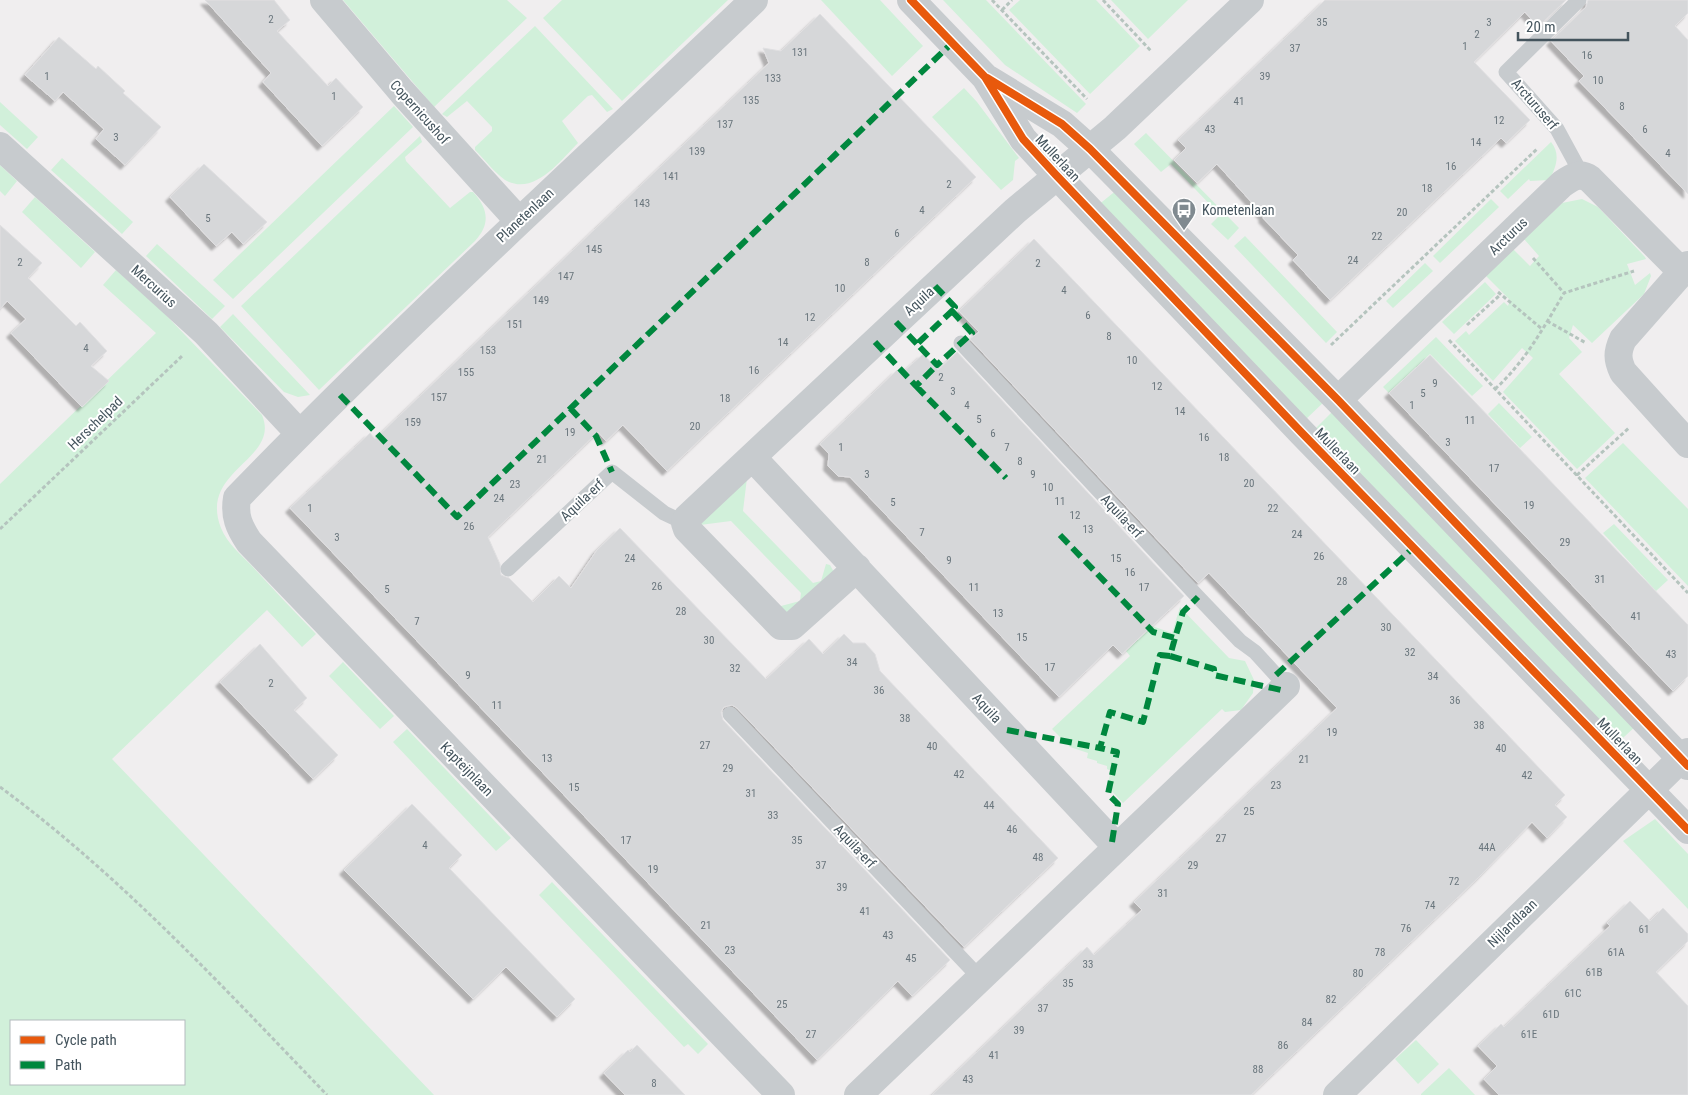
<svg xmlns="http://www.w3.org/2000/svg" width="1688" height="1095" font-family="'Roboto Condensed',sans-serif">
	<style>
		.green { fill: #d1f0da; fill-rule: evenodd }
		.building { fill: #d6d7d9; stroke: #e1e0e2; filter: url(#shadow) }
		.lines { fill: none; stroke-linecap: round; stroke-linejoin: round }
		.path { stroke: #b5c4be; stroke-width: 3; stroke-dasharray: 4 2.5; stroke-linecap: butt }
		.service { stroke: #c7cbce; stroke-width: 15 }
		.minor { stroke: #c7cbce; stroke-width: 28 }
		.quiet { stroke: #00873e; stroke-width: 6; stroke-dasharray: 12 6; stroke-linecap: butt }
		.cycleway-casing { stroke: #fff; stroke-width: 11 }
		.cycleway { stroke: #e8590c; stroke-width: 8 }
		.labels { text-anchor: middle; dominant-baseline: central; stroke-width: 4; stroke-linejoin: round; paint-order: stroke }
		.number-label { font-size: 11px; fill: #6a767d }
		.street-label { font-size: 14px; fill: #44545d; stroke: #fff }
		.poi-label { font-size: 14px; fill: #44545d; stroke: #fff; text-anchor: start }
	</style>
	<defs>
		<filter id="shadow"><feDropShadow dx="-4.5" dy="4.5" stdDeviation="1" flood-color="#0004"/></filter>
	</defs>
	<rect width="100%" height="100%" fill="#f0eeef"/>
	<path class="green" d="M343,0H507L527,18L434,107Z
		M562,0H728L622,101L543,18Z
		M821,0H880L923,46L892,76Z
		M943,0H986L1086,104L1077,113L1005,65Z
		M1020,0H1096L1140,46L1090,94L1009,10Z
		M1111,0H1188L1148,39Z
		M535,26L613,109L607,112L592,95L588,96L562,121L578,143C561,160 534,197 505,180C494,172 485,160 475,150V147L492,131V127L467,101L447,117L442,114Z
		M964,88L977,102L1019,158L1015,161L1013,180L1001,190L932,117Z
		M0,102L38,137L27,149L0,125Z
		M394,106L413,127L233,299L213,280Z
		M1146,133L1239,228L1228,240L1211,224L1220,215L1171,164L1161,172L1134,144Z
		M420,136L422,142L405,157L406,161L450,208L470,192H473C488,208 491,224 475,241L319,390L241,306Z
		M1551,142C1561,154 1556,168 1549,180L1530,181L1529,179L1508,199L1500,191Z
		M62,158L133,222L122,234L51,170Z
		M0,165L17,181L5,196L0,191Z
		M1118,189L1325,401L1305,420L1097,206Z
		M35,197L95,252L81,268L22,212Z
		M1491,199L1499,207L1440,263L1433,256Z
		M1582,199L1598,207L1645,257L1646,259L1627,264L1635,285L1650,273L1651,276L1644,294L1592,343L1573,325L1569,338L1582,352L1559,374L1615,433L1577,469L1503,392L1533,358L1522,348L1493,381L1455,341L1466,331L1469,335L1504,302L1508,306L1510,300L1486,276L1513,249L1530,266L1539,256L1524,239L1562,203Z
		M1245,236L1337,332L1326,343L1234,246Z
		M157,244L225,306L212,319L146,256Z
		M1425,263L1433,271L1393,308L1386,301Z
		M116,270L161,310L262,415C281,460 198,470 221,528C227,543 241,555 252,566C273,589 294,611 316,634L302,647L267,610L112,759L434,1095H0V484L156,333L103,285ZM11,1021H184V1084H11Z
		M1485,282L1496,294L1454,334L1442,322Z
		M233,314L310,395L298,397L284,392L220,327Z
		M1436,337L1483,386L1472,396L1430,354L1389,393L1383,387Z
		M1499,403L1532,437L1520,448L1488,414Z
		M1333,411L1637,725L1612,748L1313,431Z
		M1623,443L1688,509V586L1585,478Z
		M747,478L743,511L813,583L821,581L826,564L830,565L835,574L789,615L780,609L781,606L800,601L801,593L731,521L700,525L699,521Z
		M1614,524L1668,580L1656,591L1603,533Z
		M1180,607L1229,658L1245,661L1254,680L1253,693L1241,710L1225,712L1222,709L1123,803L1107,786L1111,771L1107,769V766L1097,763V761L1087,758L1088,753L1070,747L1052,729L1130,656L1126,651L1152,626L1172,633Z
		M343,662L394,716L380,729L329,676Z
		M407,729L511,838L496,851L393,742Z
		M1655,819L1688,854V909L1623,841Z
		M552,882L708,1044L698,1054L688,1044L684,1047L539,895Z
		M1416,1040L1439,1064L1418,1084L1395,1059Z
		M1449,1068L1475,1095H1421V1094Z"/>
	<path class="building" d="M205,0H274L290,20L277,31L328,86L336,78L363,107L322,146L263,82L271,73Z
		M1325,0H1566L1538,27L1525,12L1474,62L1530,120L1506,143L1501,138L1330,300L1293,260L1298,255L1263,218L1264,216L1217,164L1197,183L1174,160L1186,148L1178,140Z
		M1588,0H1688V13L1675,26L1688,40V194L1579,81L1584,76L1551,41L1586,7Z
		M820,14L976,177L667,471L623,425L606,441L598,432L488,537L500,564L501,575L509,578L533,602L559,576L571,588L597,550L620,528L766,679L809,639L823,654L844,634L853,643H865L875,654L880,671L1058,858L964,947L737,708L732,705L724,707L721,712L723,720L950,960L912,996L898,981L817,1060L290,508L370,433L375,439L769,63L763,48L781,51Z
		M59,37L96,69L98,66L125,91L123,93L161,127L125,165L96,139L104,129L63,92L55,101L25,75Z
		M204,164L267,222L243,244L232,232L216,246L170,197Z
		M0,225L42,263L28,278L76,326L80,322L107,351L91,366L109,381L82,407L11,333L26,319L7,301L0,309Z
		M1034,239L1565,795L1555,805L1567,817L1547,838L1532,822L1480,876L1251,1095H932L1087,947L1094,955L1142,910L1134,902L1337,708L1209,573L1198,583L970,339L979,332L959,311Z
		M957,352L1184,596L1122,654L1113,645L1059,697L850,477L838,476L828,466L829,454L820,444L897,370L901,374L923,354L938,370Z
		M1430,355L1688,625V676L1673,691L1389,393Z
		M260,644L307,698L294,710L338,755L313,779L220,682Z
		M412,804L462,855L449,868L575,999L557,1017L506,967L473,999L344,870Z
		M1630,901L1650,921L1663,908L1688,934V941L1656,972L1688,1006V1095H1499L1484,1079L1497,1066L1478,1046L1501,1024L1504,1027L1610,926L1607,923Z
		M637,1045L685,1095H625L604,1073L628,1050L630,1052Z"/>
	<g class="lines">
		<path class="path" d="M992,0L1087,99
			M1103,0L1151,51
			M1002,10L1012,0
			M1533,258L1564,293
			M1498,292L1542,329
			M1547,321L1586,343
			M1467,325L1500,295
			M1449,340L1688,593
			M1331,345L1538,148
			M1495,389C1525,362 1544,327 1564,293L1634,271
			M1577,475L1630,427
			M0,529L182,356
			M0,787C121,876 223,987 327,1095"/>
		<path class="service" d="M1579,0L1506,72L1557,129L1582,175
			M961,343L1198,597L1240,641L1255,652L1286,686
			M508,569L612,472L664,513L685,523
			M730,714L980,978"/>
		<path class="minor" d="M324,0L402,92L519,221
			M754,0C581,165 403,326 237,498C234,516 239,527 249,542L781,1095
			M911,0L985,77L1023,139L1056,175L1302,433L1688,830
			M988,79L1062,124L1090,149L1338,400L1688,766
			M0,146L206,333L299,433
			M1688,265L1623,339C1617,352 1617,359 1623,372L1688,444
			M1338,400L1562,184C1572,177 1580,172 1590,179L1681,271
			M752,457L687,518L685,523L687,529L781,626H792L857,568
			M1117,847L752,457L1015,211L1115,128L1250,0
			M858,1095L1286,686
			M1337,1095L1688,752"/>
		<path class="quiet" d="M935,286L955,307L952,311
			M952,311L972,333L937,365L917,344Z
			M896,322L917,344
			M875,342L916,386L937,365
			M916,386L1006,478
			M340,395L457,517L952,43
			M570,408L596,436L612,472
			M1060,535L1153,632L1175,638L1183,612L1198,597
			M1170,656L1214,669V675L1281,690
			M1276,675L1414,547
			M1007,730L1100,748
			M1112,842L1118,804L1108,794L1117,752L1100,748L1110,712L1143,722L1160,655L1170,656L1175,638"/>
		<defs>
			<path id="cycleway" d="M911,0L985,77L1023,139L1056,175L1302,433L1688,830
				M987,78L1062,124L1090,149L1338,400L1688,766"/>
		</defs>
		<use href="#cycleway" class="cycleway-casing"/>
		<use href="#cycleway" class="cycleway"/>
	</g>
	<defs>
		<symbol id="bus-pin" viewBox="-11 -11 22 30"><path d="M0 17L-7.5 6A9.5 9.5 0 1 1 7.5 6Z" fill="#808a90" stroke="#fff"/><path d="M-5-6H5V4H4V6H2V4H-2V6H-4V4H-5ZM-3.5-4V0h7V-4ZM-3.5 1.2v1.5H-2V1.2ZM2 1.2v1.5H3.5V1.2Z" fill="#fff"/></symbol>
	</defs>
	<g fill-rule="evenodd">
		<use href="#bus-pin" x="1170" y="196" width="28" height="38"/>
	</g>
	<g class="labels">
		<g class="number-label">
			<text x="271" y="19">2</text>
			<text x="1322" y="22">35</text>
			<text x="1489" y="22">3</text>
			<text x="1477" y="34">2</text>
			<text x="1465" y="46">1</text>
			<text x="1295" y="48">37</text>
			<text x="800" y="52">131</text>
			<text x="1587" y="55">16</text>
			<text x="47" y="76">1</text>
			<text x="1265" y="76">39</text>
			<text x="773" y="78">133</text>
			<text x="1598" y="80">10</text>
			<text x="334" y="96">1</text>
			<text x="751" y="100">135</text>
			<text x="1239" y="101">41</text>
			<text x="1622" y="106">8</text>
			<text x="1499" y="120">12</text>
			<text x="725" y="124">137</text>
			<text x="1210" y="129">43</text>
			<text x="1645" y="129">6</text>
			<text x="116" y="137">3</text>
			<text x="1476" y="142">14</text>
			<text x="697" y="151">139</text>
			<text x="1668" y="153">4</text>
			<text x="1451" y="166">16</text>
			<text x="671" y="176">141</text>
			<text x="949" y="184">2</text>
			<text x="1427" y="188">18</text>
			<text x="642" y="203">143</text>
			<text x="922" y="210">4</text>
			<text x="1402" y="212">20</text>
			<text x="208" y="218">5</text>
			<text x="897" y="233">6</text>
			<text x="1377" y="236">22</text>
			<text x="594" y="249">145</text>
			<text x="1353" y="260">24</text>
			<text x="20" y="262">2</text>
			<text x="867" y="262">8</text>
			<text x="1038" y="263">2</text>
			<text x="566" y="276">147</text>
			<text x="840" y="288">10</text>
			<text x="1064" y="290">4</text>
			<text x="541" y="300">149</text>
			<text x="1088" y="315">6</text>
			<text x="810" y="317">12</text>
			<text x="515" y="324">151</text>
			<text x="1109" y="336">8</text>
			<text x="783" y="342">14</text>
			<text x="86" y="348">4</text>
			<text x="488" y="350">153</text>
			<text x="1132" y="360">10</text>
			<text x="754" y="370">16</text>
			<text x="466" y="372">155</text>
			<text x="941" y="377">2</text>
			<text x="1435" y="383">9</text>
			<text x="1157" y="386">12</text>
			<text x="953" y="391">3</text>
			<text x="1423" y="393">5</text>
			<text x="439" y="397">157</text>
			<text x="725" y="398">18</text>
			<text x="967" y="405">4</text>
			<text x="1412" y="405">1</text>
			<text x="1180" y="411">14</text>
			<text x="979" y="419">5</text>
			<text x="1470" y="420">11</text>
			<text x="413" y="422">159</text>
			<text x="695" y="426">20</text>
			<text x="570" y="432">19</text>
			<text x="993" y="433">6</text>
			<text x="1204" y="437">16</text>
			<text x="1448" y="442">3</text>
			<text x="841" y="447">1</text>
			<text x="1007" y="447">7</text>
			<text x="1224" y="457">18</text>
			<text x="542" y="459">21</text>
			<text x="1020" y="461">8</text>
			<text x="1494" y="468">17</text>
			<text x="867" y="474">3</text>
			<text x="1033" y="474">9</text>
			<text x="1249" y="483">20</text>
			<text x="515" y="484">23</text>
			<text x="1048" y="487">10</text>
			<text x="499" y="498">24</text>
			<text x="1060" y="501">11</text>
			<text x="893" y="502">5</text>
			<text x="1529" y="505">19</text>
			<text x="310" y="508">1</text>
			<text x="1273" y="508">22</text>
			<text x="1075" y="515">12</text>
			<text x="469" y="526">26</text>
			<text x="1088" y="529">13</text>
			<text x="922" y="532">7</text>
			<text x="1297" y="534">24</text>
			<text x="337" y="537">3</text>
			<text x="1565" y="542">29</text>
			<text x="1319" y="556">26</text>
			<text x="630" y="558">24</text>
			<text x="1116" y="558">15</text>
			<text x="949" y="560">9</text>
			<text x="1130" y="572">16</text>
			<text x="1600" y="579">31</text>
			<text x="1342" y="581">28</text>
			<text x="657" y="586">26</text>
			<text x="974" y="587">11</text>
			<text x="1144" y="587">17</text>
			<text x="387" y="589">5</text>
			<text x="681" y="611">28</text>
			<text x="998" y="613">13</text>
			<text x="1636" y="616">41</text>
			<text x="417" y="621">7</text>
			<text x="1386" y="627">30</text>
			<text x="1022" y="637">15</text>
			<text x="709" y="640">30</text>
			<text x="1410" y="652">32</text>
			<text x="1671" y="654">43</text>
			<text x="852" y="662">34</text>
			<text x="1050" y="667">17</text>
			<text x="735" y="668">32</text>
			<text x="468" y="675">9</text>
			<text x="1433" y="676">34</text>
			<text x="271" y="683">2</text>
			<text x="879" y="690">36</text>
			<text x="1455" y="700">36</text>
			<text x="497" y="705">11</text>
			<text x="905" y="718">38</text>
			<text x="1479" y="725">38</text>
			<text x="1332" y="732">19</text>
			<text x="705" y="745">27</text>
			<text x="932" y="746">40</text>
			<text x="1501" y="748">40</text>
			<text x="547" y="758">13</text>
			<text x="1304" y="759">21</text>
			<text x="728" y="768">29</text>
			<text x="959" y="774">42</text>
			<text x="1527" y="775">42</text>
			<text x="1276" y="785">23</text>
			<text x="574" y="787">15</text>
			<text x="751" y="793">31</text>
			<text x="989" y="805">44</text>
			<text x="1249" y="811">25</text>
			<text x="773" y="815">33</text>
			<text x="1012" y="829">46</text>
			<text x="1221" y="838">27</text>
			<text x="626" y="840">17</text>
			<text x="797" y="840">35</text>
			<text x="425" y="845">4</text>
			<text x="1487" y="847">44A</text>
			<text x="1038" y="857">48</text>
			<text x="821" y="865">37</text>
			<text x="1193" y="865">29</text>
			<text x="653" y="869">19</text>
			<text x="1454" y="881">72</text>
			<text x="842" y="887">39</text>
			<text x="1163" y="893">31</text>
			<text x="1430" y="905">74</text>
			<text x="865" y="911">41</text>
			<text x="706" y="925">21</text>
			<text x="1406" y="928">76</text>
			<text x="1644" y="929">61</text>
			<text x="888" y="935">43</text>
			<text x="730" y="950">23</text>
			<text x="1380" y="952">78</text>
			<text x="1616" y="952">61A</text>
			<text x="911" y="958">45</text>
			<text x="1088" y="964">33</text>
			<text x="1594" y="972">61B</text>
			<text x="1358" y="973">80</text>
			<text x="1068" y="983">35</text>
			<text x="1573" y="993">61C</text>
			<text x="1331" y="999">82</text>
			<text x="782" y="1004">25</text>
			<text x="1043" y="1008">37</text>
			<text x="1551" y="1014">61D</text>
			<text x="1307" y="1022">84</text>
			<text x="1019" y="1030">39</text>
			<text x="811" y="1034">27</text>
			<text x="1529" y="1034">61E</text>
			<text x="1283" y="1045">86</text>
			<text x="994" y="1055">41</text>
			<text x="1258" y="1069">88</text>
			<text x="968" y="1079">43</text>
			<text x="654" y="1083">8</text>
		</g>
		<g class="street-label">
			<text transform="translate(1535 104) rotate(49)">Arcturuserf</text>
			<text transform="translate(420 112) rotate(48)">Copernicushof</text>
			<text transform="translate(1058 158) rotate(47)">Mullerlaan</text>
			<text transform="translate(525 215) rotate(-43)">Planetenlaan</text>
			<text transform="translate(1508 236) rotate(-44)">Arcturus</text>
			<text transform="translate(154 286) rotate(42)">Mercurius</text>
			<text transform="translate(919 301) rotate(-43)">Aquila</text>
			<text transform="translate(95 423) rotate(-44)">Herschelpad</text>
			<text transform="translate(1338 451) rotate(46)">Mullerlaan</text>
			<text transform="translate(582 500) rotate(-43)">Aquila-erf</text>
			<text transform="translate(1122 516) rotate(47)">Aquila-erf</text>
			<text transform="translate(987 708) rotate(47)">Aquila</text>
			<text transform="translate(1620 741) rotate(46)">Mullerlaan</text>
			<text transform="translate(467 769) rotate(46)">Kapteijnlaan</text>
			<text transform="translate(855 846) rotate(47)">Aquila-erf</text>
			<text transform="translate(1512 923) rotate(-44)">Nijlandlaan</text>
		</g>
		<g class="poi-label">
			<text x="1202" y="210">Kometenlaan</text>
		</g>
	</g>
	<rect x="10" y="1020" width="175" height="65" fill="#ffffff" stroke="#b4bbbe"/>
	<rect x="20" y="1036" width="25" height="8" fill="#e8590c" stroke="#b4bbbe"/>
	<text x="55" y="1045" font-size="15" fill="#44545d">Cycle path</text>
	<rect x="20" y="1061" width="25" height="8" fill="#00873e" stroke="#b4bbbe"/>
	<text x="55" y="1070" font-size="15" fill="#44545d">Path</text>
	<path d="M1518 32v8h110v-8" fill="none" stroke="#44545d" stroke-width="2.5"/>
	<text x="1526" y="32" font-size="15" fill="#44545d" stroke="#ffffff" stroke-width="4" paint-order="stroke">20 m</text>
</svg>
